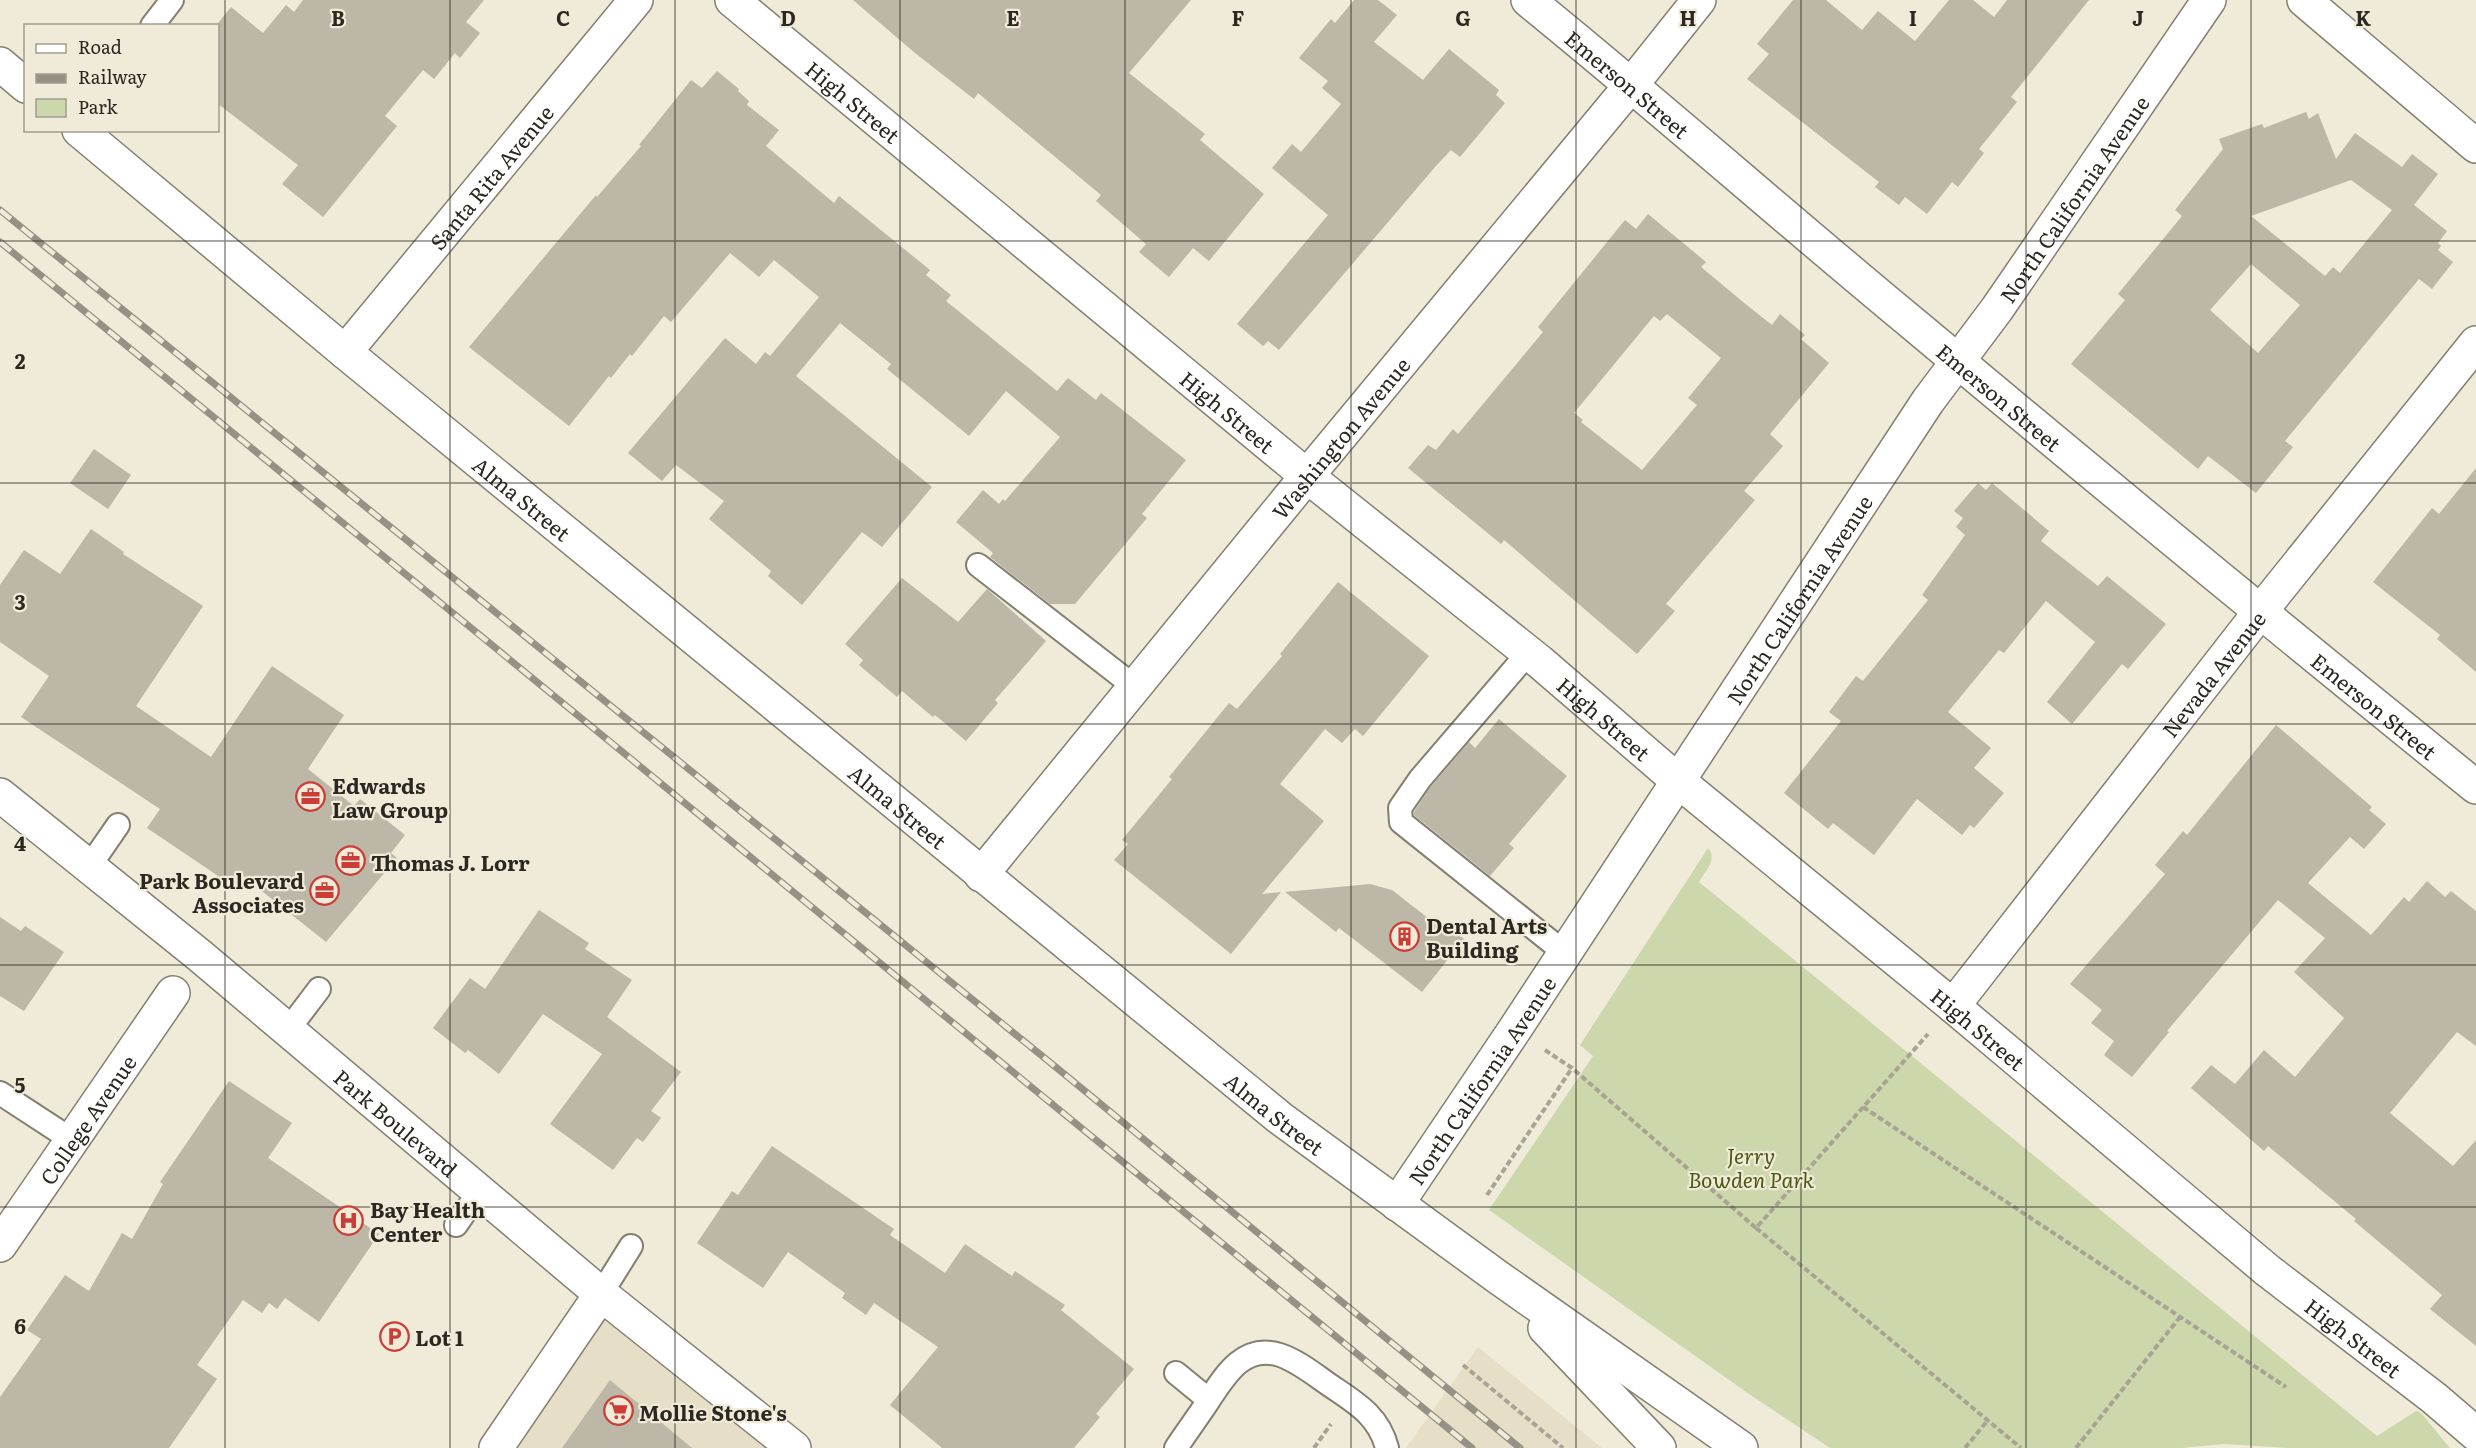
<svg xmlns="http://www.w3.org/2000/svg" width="2476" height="1448" font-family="Literata,serif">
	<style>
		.built { fill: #e6dec6 }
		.green { fill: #ccd8ab }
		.building { fill: #bcb7a6; fill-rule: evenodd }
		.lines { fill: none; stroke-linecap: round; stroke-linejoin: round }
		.lane-casing { stroke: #857f70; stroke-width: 26 }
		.street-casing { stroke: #857f70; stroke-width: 36 }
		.secondary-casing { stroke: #857f70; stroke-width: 36 }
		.primary-casing { stroke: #857f70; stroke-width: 36 }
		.path { stroke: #a8a395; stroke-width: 4; stroke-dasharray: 6 3; stroke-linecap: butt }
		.lane { stroke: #fff; stroke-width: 22 }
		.street { stroke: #fff; stroke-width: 33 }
		.secondary { stroke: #fff; stroke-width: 33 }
		.primary { stroke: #fff; stroke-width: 33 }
		.rail-casing { stroke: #959184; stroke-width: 7 }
		.rail { stroke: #f0ead8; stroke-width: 4.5; stroke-dasharray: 14; stroke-linecap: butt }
		.grid { fill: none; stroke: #2a2821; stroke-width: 1.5; stroke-opacity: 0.55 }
		.labels { text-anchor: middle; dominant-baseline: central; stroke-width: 4.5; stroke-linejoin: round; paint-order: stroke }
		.street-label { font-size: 21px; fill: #2a2821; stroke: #f0ead8 }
		.poi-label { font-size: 21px; font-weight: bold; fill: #2a2821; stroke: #f0ead8; text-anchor: start }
		.park-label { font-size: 21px; font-style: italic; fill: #4b5911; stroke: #f0ead8 }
		.grid-label { font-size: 20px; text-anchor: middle; font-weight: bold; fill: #2a2821; stroke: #f0ead8; stroke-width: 4.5; stroke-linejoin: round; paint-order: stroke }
	</style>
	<rect width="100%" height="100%" fill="#f0ead8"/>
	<path class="built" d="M601,1301L782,1448H503Z
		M1478,1347L1602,1448H1406Z"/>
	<path class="green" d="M1708,848C1718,860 1705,871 1699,882L2377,1436L2416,1411L2421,1413L2450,1448H2288L2225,1444L2181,1448H1830L1749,1394L1489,1210L1593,1056L1580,1045Z"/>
	<path class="building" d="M303,0H484L466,22L480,33L460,58L455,53L434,79L423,70L385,116L397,126L323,217L282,184L298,165L218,104V23L231,7L263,33L286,5L294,12Z
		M853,0H1191L1129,73L1205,134L1200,140L1264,194L1209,261L1193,248L1169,277L1139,252L1146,244L1096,201L1101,195L978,93L974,99L915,53Z
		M1354,0H1378L1397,15L1374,42L1423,80L1449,49L1499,90L1496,95L1505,103L1460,157L1451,150L1435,167L1279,350L1268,341L1263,346L1237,324L1328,215L1272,168L1292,144L1301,152L1341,104L1322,88L1328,81L1299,58L1331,19L1335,23Z
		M1793,0H1826L1862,30L1878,11L1915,41L1949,0H1973L1994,17L2007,0H2089L2011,97L2017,102L1979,149L1984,153L1958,187L1952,182L1927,214L1905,197L1899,205L1875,187L1879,182L1747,79L1769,54L1757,44Z
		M717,71L739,89L738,91L749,101L747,105L779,130L766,146L834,203L839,196L930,270L926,275L951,295L946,301L1057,391L1068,378L1096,400L1101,393L1186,460L1142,514L1147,518L1075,604H1050L990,557L993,553L956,522L983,490L999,504L1003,499L1005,501L1060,437L1006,391L969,436L887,369L891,364L840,323L796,376L932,487L882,547L862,532L802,605L768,576L771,571L709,519L724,501L676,465L662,481L628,453L725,338L756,364L765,352L770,356L819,297L774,260L759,277L730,253L671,322L664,316L632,356L630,354L611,378L609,376L569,426L469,347L596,195L597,197L641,146L639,145L691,80L702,88Z
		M2306,112L2309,119L2318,113L2336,159L2355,133L2402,167L2412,154L2438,174L2414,205L2447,231L2438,243L2441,246L2438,250L2453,262L2432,289L2419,279L2285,441L2293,447L2256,493L2208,456L2198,469L2071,364L2125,300L2118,294L2182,216L2175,210L2223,149L2219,139L2262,124L2264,128ZM2351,180L2392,210L2340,273L2333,267L2325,276L2251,216ZM2251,264L2300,305L2258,353L2210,310Z
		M1648,214L1706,262L1701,267L1743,302L1772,325L1780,314L1805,335L1801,339L1829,363L1770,434L1783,446L1744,491L1755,500L1666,604L1675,611L1637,654L1504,540L1501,544L1408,468L1428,445L1436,450L1453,429L1458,434L1543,332L1538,327L1625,220L1636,229ZM1667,314L1721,358L1688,398L1697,405L1642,470L1581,422L1583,420L1574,413L1654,316L1660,321Z
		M94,449L131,475L108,509L70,483Z
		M2476,468V672L2437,639L2440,635L2373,582L2432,508L2439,514Z
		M1978,483L1986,490L1992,483L2049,531L2041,541L2098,586L2107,576L2166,624L2128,669L2122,664L2072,724L2047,702L2095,642L2046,601L2004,653L1999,650L1948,712L1991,748L1974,768L2004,793L1974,828L1970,825L1962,835L1917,799L1874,855L1833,823L1828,829L1784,793L1841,721L1829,712L1856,676L1863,681L1928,600L1922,595L1965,535L1956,527L1963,518L1954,511Z
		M91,529L124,552L123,554L203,606L136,706L211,757L272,666L344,715L308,769L354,806L360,799L405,835L391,853L397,858L326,942L238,872L230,884L147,828L160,809L21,717L49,676L0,642V585L24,550L60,574Z
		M902,578L958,622L987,589L1046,641L995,700L998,703L966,741L935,715L933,717L902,691L897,697L859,665L863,660L845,644Z
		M1338,582L1429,656L1363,736L1355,729L1342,743L1325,729L1280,784L1324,821L1262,894L1281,892L1231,954L1114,860L1128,844L1122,840L1172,779L1169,777L1229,703L1237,709L1282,656L1280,654Z
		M1499,719L1567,776L1509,844L1514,848L1490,876L1414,815V812L1429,789L1469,742L1475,748Z
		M2276,725L2372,807L2369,810L2386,824L2364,849L2350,837L2308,883L2371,935L2404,897L2409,902L2427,881L2445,897L2451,891L2476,911V1046L2457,1032L2390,1113L2453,1166L2476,1140V1346L2430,1309L2442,1295L2354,1221L2356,1219L2268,1146L2264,1151L2191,1088L2211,1065L2235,1084L2264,1050L2295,1077L2344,1018L2294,972L2325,938L2278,900L2167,1031L2169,1032L2132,1077L2104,1055L2114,1041L2091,1023L2102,1010L2070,984L2165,874L2155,865L2183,831L2187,835Z
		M1370,884L1392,890L1433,922L1436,918L1464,939L1422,992L1339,928L1336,932L1285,892Z
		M539,910L589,943L585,949L632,980L607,1017L681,1072L651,1111L661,1118L643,1142L637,1138L613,1170L550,1124L602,1054L543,1014L499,1074L468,1050L465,1053L433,1028L470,978L485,989Z
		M0,917L21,931L25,926L64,952L24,1011L0,996Z
		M229,1081L292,1123L268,1158L379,1234L319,1322L285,1298L277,1309L269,1303L262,1313L243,1300L197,1365L217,1379L169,1448H0V1397L41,1339L27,1330L65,1275L89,1291L122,1233L132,1239L163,1184L160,1182Z
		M772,1146L894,1229L890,1235L945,1273L965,1244L1012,1276L1015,1271L1065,1305L1061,1310L1134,1369L1096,1414L1100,1417L1074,1448H942L890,1405L938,1347L874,1303L866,1315L842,1298L845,1293L788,1252L763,1288L697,1243L732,1191L738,1195Z
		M610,1380L692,1448H562Z"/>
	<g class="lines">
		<defs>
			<path id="lane" d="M152,26L172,0
				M978,565L1135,687
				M1529,652L1420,779L1400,808L1401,822L1565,953
				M89,867L118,825
				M288,1030L319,989
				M0,1093L72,1140
				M456,1225L479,1192
				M601,1294L631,1246
				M1176,1373L1209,1400
				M1176,1448C1186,1433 1197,1418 1207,1403C1224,1377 1243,1343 1280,1355C1298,1361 1315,1375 1331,1386C1356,1403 1379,1416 1387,1448"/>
			<g id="street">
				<path id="s1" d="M732,0L1307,476L1540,662L1677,780L1953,1006L2267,1270L2434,1398L2476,1434"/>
				<path id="s2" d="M1528,0C1660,107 1786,219 1917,327C2102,482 2288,635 2476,787"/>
				<path d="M2304,0L2476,146"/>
				<path id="s3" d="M345,352L636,0"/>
				<path id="s4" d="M0,795L199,955L601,1294L794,1448"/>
				<path id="s5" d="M981,875L1307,476L1632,84L1699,0"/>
				<path id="s6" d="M1953,1006L2260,612L2476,343"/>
				<path id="s7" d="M1397,1204L1515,1029L1928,401L1997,309L2209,0"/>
				<path id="s8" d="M0,1245L173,993"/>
			</g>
			<path id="secondary" d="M496,1448L601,1294"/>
			<g id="primary">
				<path d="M0,64L26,86"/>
				<path id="s9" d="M79,130L345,352L1280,1118L1499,1278L1741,1448"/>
				<path d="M1545,1328L1659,1448"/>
			</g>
		</defs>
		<use href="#lane" class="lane-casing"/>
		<use href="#street" class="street-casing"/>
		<use href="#secondary" class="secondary-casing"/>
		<use href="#primary" class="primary-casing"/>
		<path class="path" d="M1545,1050L1572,1068L1756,1228L1928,1034
			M1863,1107L2286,1387
			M1487,1195L1572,1068
			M1756,1228L2021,1448
			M1463,1365L1563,1448
			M1314,1448L1331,1424
			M1965,1448L1988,1420
			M2076,1448L2180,1317"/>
		<use href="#lane" class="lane"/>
		<use href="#street" class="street"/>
		<use href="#secondary" class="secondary"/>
		<use href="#primary" class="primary"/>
		<defs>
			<path id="rail" d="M0,210L1052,1064L1520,1448
				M0,242L1472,1448"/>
		</defs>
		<use href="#rail" class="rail-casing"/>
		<use href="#rail" class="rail"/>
	</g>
	<path class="grid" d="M225,0V1448M450,0V1448M675,0V1448M900,0V1448M1125,0V1448M1351,0V1448M1576,0V1448M1801,0V1448M2026,0V1448M2251,0V1448M0,241H2476M0,483H2476M0,724H2476M0,965H2476M0,1207H2476"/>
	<defs>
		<symbol id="office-ring" viewBox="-11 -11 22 22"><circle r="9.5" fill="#f0ead8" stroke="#cb3d36" stroke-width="1.5"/><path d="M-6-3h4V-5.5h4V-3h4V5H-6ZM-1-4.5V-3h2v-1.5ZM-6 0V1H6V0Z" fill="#cb3d36"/></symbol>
		<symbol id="building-ring" viewBox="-11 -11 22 22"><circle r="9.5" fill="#f0ead8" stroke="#cb3d36" stroke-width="1.5"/><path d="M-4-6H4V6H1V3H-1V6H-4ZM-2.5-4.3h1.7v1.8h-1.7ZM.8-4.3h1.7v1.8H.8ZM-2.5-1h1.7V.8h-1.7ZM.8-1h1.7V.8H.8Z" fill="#cb3d36"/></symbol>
		<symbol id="hospital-ring" viewBox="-11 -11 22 22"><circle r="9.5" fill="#f0ead8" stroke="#cb3d36" stroke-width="1.5"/><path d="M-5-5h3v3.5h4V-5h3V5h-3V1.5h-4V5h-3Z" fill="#cb3d36"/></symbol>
		<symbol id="parking-ring" viewBox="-11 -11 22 22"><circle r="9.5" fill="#f0ead8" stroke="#cb3d36" stroke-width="1.5"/><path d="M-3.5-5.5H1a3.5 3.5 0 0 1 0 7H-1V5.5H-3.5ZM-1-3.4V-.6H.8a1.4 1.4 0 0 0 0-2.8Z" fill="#cb3d36"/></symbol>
		<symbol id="supermarket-ring" viewBox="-11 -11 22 22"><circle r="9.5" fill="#f0ead8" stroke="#cb3d36" stroke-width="1.5"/><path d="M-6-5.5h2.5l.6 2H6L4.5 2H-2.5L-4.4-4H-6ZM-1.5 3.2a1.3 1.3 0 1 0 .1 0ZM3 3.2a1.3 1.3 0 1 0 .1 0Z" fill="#cb3d36"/></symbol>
	</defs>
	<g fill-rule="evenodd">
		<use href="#office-ring" x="294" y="780" width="33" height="33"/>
		<use href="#office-ring" x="334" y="844" width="33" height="33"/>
		<use href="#office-ring" x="308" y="874" width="33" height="33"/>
		<use href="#building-ring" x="1388" y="920" width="33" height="33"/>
		<use href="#hospital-ring" x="332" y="1204" width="33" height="33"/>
		<use href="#parking-ring" x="378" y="1320" width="33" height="33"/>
		<use href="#supermarket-ring" x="602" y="1394" width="33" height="33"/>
	</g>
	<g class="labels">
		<g class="street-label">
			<text stroke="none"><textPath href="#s2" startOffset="130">Emerson Street</textPath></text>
			<text stroke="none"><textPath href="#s1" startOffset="158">High Street</textPath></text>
			<text stroke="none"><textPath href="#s3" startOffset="228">Santa Rita Avenue</textPath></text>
			<text stroke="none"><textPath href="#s7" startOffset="1212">North California Avenue</textPath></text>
			<text stroke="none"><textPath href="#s2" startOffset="616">Emerson Street</textPath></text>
			<text stroke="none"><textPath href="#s1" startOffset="644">High Street</textPath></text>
			<text stroke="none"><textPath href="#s5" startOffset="566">Washington Avenue</textPath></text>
			<text stroke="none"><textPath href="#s9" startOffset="576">Alma Street</textPath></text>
			<text stroke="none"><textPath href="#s7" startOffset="726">North California Avenue</textPath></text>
			<text stroke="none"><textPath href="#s6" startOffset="422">Nevada Avenue</textPath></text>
			<text stroke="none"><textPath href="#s2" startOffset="1102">Emerson Street</textPath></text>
			<text stroke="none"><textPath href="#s1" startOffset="1130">High Street</textPath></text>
			<text stroke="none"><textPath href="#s9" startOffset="1062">Alma Street</textPath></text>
			<text stroke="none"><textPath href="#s1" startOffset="1616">High Street</textPath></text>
			<text stroke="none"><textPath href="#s7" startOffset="150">North California Avenue</textPath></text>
			<text stroke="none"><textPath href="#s9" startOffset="1548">Alma Street</textPath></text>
			<text stroke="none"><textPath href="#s8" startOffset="153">College Avenue</textPath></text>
			<text stroke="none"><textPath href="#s4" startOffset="514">Park Boulevard</textPath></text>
			<text stroke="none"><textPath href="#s1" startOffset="2102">High Street</textPath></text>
		</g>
		<g class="poi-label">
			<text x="332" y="784">Edwards<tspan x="332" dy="24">Law Group</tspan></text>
			<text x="371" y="861">Thomas J. Lorr</text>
			<text x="304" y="879" text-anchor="end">Park Boulevard<tspan x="304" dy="24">Associates</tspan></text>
			<text x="1426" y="924">Dental Arts<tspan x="1426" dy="24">Building</tspan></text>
			<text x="370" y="1208">Bay Health<tspan x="370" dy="24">Center</tspan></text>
			<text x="415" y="1336">Lot 1</text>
			<text x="639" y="1411">Mollie Stone's</text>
		</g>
		<g class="park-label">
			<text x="1751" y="1154">Jerry<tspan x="1751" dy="24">Bowden Park</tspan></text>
		</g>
	</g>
	<g class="grid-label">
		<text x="338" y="26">B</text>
		<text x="563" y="26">C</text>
		<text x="788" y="26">D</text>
		<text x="1013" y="26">E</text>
		<text x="1238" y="26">F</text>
		<text x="1463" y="26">G</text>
		<text x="1688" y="26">H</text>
		<text x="1913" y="26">I</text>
		<text x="2138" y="26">J</text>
		<text x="2363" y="26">K</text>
		<text x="20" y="369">2</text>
		<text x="20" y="610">3</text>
		<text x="20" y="851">4</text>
		<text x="20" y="1093">5</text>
		<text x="20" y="1334">6</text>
	</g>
	<rect x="24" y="24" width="195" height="108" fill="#f0ead8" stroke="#a19c8f" stroke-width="1.5"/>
	<rect x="36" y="44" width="30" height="9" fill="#ffffff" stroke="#a19c8f" stroke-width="1.5"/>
	<text x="78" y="54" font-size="18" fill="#2a2821">Road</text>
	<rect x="36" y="74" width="30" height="9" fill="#959184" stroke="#a19c8f" stroke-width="1.5"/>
	<text x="78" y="84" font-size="18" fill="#2a2821">Railway</text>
	<rect x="36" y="99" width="30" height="18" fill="#ccd8ab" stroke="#a19c8f" stroke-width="1.5"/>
	<text x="78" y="114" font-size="18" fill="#2a2821">Park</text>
</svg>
